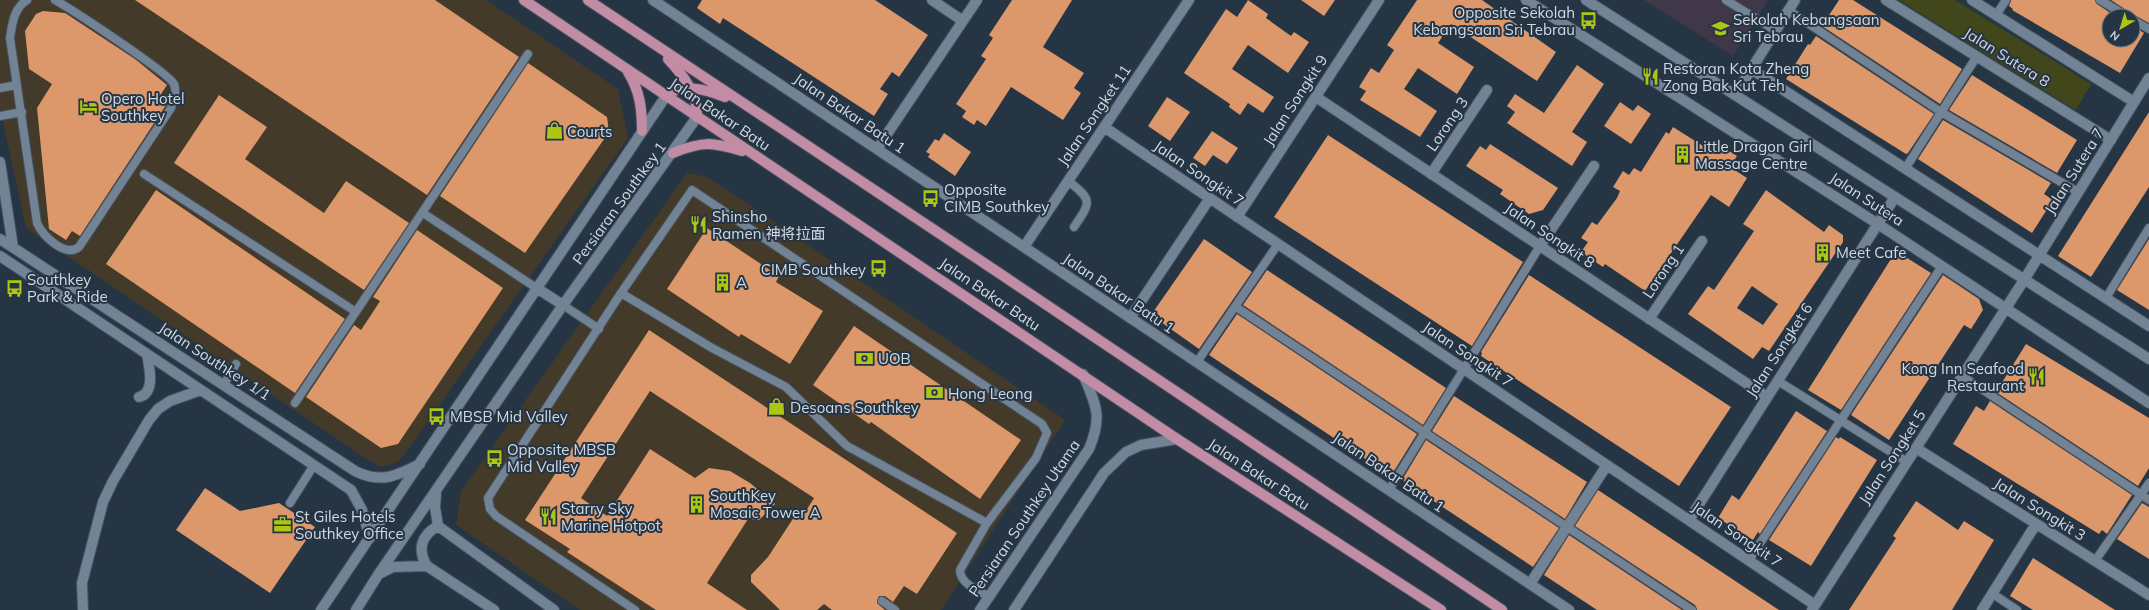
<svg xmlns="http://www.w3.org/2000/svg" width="2149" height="610" font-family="Mulish,'Noto Sans SC',sans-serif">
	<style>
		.commercial { fill: #433a29 }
		.education { fill: #403748 }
		.green { fill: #42471b }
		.building { fill: #dc976a; fill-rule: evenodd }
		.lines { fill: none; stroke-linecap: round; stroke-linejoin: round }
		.service-casing { stroke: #45525e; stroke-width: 10 }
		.minor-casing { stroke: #45525e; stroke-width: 12 }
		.tertiary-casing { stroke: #45525e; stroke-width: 12 }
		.primary-casing { stroke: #45525e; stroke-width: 12 }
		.service { stroke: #718394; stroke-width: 8 }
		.minor { stroke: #718394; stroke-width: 10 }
		.tertiary { stroke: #718394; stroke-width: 10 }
		.primary { stroke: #c38ca5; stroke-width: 10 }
		.labels { text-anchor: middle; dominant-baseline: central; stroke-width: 4; stroke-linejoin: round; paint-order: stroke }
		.poi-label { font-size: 15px; fill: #d1dae4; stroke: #263544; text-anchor: start }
		.street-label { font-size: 15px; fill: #d1dae4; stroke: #263544 }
	</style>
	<rect width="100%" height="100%" fill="#263544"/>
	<path class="commercial" d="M0,0H486L618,89L628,138L404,455L396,463L381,467L365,458L26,228L0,108Z
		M687,173L708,177L1065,420L941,610H580L456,525L461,491Z"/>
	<path class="education" d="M1644,0H1768L1733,56Z"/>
	<path class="green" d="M1899,0H1955L2091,84L2076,110Z"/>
	<path class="building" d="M135,0H435L519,57L427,195Z
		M702,0H875L928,35L899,77L892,72L880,89L888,94L874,116L723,18L720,24L697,8Z
		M1012,0H1072L1043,47L1084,73L1074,88L1081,93L1063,120L1011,87L986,126L977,120L974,125L962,117L966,111L956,104L986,59L981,56L993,38L989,35Z
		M1248,0L1268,14L1266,18L1291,36L1294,32L1309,42L1288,73L1248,45L1232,69L1274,97L1263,113L1248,103L1240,115L1229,107L1230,104L1184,73L1226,9L1237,17Z
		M1301,0H1335L1324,16Z
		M1417,0H1482L1556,52L1537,81L1451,24L1438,43L1474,67L1457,94L1418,68L1404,89L1437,111L1420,137L1360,100L1366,91L1359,87L1371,68L1379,73L1394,50L1387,45Z
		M1839,0H1853L1962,69L1940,104L1822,26Z
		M2011,0H2095L2097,4L2109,12V40H2133V26L2144,33L2120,73L2012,10L2013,9L2009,6Z
		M2111,0H2149V23L2132,14Z
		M43,11L65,13L135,59L167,85L159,97L167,103L166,105L80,236L72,231L66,240L49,229L37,108L52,84L29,69L25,31L36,14Z
		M1816,36L1934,114L1908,153L1906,154L1786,79L1808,44L1810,45Z
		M528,63L607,117L609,132L525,253L440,196Z
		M1577,65L1604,84L1572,132L1587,142L1572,166L1507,123L1515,112L1507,106L1515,94L1544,113Z
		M1972,75L2077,140L2057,173L1949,110Z
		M219,95L267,127L245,159L261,170L324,213L346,181L409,223L364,290L174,163Z
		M1167,97L1190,112L1170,141L1148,126Z
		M1620,102L1633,111L1638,105L1651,114L1631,144L1604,126Z
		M2149,112V187L2091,277L2058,256Z
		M1943,120L2051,183L2044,194L2053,200L2032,233L1918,159Z
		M1673,127L1711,151L1716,143L1737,156L1730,167L1747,178L1729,207L1711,195L1645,291L1605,264L1603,267L1581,252L1588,242L1581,238L1592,222L1597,225L1617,198L1620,191L1613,187L1623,171L1629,175L1634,168L1641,172L1666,132L1669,134Z
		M1212,131L1238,148L1227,164L1213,155L1205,166L1193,158Z
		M944,133L971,152L955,176L928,157L930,154L926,152L935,139L939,141Z
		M1328,135L1523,262L1472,346L1274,217Z
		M1490,144L1558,188L1543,210L1529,214L1500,194L1503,190L1466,166L1480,146L1486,150Z
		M156,190L345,319L295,393L106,264Z
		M1766,190L1824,232L1829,225L1843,235V242L1769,351L1762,347L1753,359L1688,314L1708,286L1714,290L1754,231L1743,224ZM1752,286L1778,304L1763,325L1737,308Z
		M707,228L779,276L776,282L823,311L790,364L741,334L739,337L667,289Z
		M417,230L503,288L398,444L381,448L306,397L354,325L361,330L371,315L380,301L373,297Z
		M1204,239L1252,272L1199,349L1151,315Z
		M2149,239V310L2117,290Z
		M1896,251L1931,273L1841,410L1808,390Z
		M1267,270L1446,388L1423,425L1243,305Z
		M1529,275L1731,407L1679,486L1481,356L1482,353L1481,352Z
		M1943,275L1979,299L1983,310L1971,329L1964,325L1889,440L1851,415Z
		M1237,314L1417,434L1391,476L1209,355Z
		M854,326L1021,440L980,499L871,422L869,424L813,385Z
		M649,330L957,533L917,594L904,586L893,602L885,596H879L877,603L885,610H832L824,604L817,610H780L751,582V575L768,557L798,511L804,514L814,498L650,391L581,498L607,516L650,449L695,478L709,468L730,471L750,483L775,504L759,520L748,519L707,583L747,610H656L567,552L570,549L525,520Z
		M2026,344L2149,418V468L2138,486L1996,392Z
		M1454,396L1587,482L1565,519L1432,431Z
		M1990,401L2132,495L2107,534L2102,530L2099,534L1953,444L1976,406L1984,411Z
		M1796,411L1827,431L1760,534L1758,532L1753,540L1718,518L1732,495L1739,500Z
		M1836,437L1839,439L1840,437L1877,460L1811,566L1769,540Z
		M1426,440L1559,528L1533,567L1402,480Z
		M205,488L240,511L279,503L315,527L270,593L176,530Z
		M1598,490L1779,610H1697L1695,605L1575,526Z
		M1916,501L1958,530L1964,521L1994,540L1952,610H1849L1896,538L1893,536Z
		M2142,503L2149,507V559L2117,539Z
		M1569,535L1682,610H1597L1544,575Z
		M2033,558L2115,610H2033L2010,596Z"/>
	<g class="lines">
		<defs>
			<path id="service" d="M27,0C14,8 12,24 10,38L37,223C43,236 65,258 79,247L171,108C174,100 177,92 174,84C169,73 71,9 55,0
				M1726,0L1776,31
				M2100,0L2127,16
				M1788,10L1941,112L2078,192
				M1996,15L2006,0
				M2133,20L2149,29
				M0,88L17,85
				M0,116L22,112
				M1905,169L1977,56
				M144,174L356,312
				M1068,181C1093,200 1091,202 1074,227
				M423,213L538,289
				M621,293L712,348L786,387L847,446L987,523
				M2106,298L2149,228
				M563,305L599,329
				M1236,307L1692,610
				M1197,362L1278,244
				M1962,376L2149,500
				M1778,381L1907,462
				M224,384L236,364
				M295,403L528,54
				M1389,490L1540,246
				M290,503L314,465
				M1749,560L1942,266
				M2095,561L2149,483
				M1993,594L2017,610
				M882,601L895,610
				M635,610L496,516L490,509L488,498L621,293L692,190L1042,424L1047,433L1036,458L987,523L960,570C960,584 979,591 990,597"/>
			<path id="minor" d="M653,0L1569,610
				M932,0L963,21
				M1526,0L1878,224L2149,403
				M1886,0L2111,140
				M1972,0L2134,102
				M1751,69L2149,326
				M1735,95L1795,0
				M1316,97L1767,397
				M1104,127L1815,605
				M877,149L977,0
				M0,162L13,247
				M1431,174L1487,90
				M1237,217L1379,0
				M0,239L355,471C381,484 396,476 420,464
				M1540,246L1594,166
				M1024,247L1189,0
				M0,256L351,490L362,510L370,538
				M538,289L563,305
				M1130,318L1210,198
				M1649,319L1702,241
				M139,397C156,393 149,367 147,354
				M1916,448L2149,595
				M436,494L435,507L438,526L554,610
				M1689,520L1895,197
				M427,566C417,550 421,535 438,526
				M379,574L393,567L427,566L494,610
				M1530,584L1607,465
				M83,610L82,583L103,502L113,481L149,420L158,409L170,401L201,390
				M321,610L666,96
				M356,610L378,575L563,305L697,117
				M980,610L1089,449C1103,415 1096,406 1083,374
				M1014,610L1104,473L1126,452L1141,445L1177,439
				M1812,610L2024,280L2149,78
				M1982,610L2036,524"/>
			<path id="tertiary" d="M1586,0L2149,359"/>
			<path id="primary" d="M524,0L1177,439L1441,610
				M588,0L996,271L1502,610
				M668,59C683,75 698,94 697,117
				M628,72C640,91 642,109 642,131
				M666,96C682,82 707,90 725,97
				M673,153C702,141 712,142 742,151"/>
		</defs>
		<use href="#service" class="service-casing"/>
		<use href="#minor" class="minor-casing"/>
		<use href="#tertiary" class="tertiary-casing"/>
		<use href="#primary" class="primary-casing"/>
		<use href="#service" class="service"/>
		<use href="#minor" class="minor"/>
		<use href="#tertiary" class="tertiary"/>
		<use href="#primary" class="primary"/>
	</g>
	<defs>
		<symbol id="bus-bare" viewBox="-9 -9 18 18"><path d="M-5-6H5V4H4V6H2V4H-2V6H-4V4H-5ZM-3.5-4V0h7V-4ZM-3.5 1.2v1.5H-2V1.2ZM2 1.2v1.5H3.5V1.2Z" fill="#acc612" stroke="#263544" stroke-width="2.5" paint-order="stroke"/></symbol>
		<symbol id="school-bare" viewBox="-9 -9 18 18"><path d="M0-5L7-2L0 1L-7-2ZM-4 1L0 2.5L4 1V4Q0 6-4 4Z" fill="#acc612" stroke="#263544" stroke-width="2.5" paint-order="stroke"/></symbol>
		<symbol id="restaurant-bare" viewBox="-9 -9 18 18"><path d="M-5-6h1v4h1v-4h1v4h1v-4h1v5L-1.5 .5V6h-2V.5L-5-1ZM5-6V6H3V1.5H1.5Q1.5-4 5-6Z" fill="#acc612" stroke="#263544" stroke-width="2.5" paint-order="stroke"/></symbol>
		<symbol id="hotel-bare" viewBox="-9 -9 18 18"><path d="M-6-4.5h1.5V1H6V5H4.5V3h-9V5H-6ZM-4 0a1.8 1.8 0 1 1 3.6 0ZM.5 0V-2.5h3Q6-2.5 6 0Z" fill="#acc612" stroke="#263544" stroke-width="2.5" paint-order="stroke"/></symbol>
		<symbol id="shop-bare" viewBox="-9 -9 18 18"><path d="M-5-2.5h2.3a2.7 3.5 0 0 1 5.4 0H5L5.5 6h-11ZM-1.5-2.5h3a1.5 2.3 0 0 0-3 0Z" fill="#acc612" stroke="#263544" stroke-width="2.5" paint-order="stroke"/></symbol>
		<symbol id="building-bare" viewBox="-9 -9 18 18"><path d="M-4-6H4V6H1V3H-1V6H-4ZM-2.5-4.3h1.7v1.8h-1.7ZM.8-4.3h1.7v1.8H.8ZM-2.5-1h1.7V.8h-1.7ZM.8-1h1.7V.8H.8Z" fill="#acc612" stroke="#263544" stroke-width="2.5" paint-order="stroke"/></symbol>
		<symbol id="bank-bare" viewBox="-9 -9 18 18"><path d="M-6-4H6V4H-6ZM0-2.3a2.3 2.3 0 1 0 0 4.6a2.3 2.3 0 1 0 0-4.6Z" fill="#acc612" stroke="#263544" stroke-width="2.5" paint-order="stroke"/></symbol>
		<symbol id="office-bare" viewBox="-9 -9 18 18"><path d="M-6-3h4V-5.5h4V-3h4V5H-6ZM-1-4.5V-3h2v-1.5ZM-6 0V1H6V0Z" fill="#acc612" stroke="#263544" stroke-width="2.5" paint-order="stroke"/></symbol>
	</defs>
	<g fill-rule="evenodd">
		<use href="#bus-bare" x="1576" y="8" width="25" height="25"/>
		<use href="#school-bare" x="1708" y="16" width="25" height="25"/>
		<use href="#restaurant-bare" x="1638" y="64" width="25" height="25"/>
		<use href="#hotel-bare" x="76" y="94" width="25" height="25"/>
		<use href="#shop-bare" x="542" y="118" width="25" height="25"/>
		<use href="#building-bare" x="1670" y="142" width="25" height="25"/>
		<use href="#bus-bare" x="918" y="186" width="25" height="25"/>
		<use href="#restaurant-bare" x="686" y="212" width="25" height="25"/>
		<use href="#building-bare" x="1810" y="240" width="25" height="25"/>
		<use href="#bus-bare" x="866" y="256" width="25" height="25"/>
		<use href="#building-bare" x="710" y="270" width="25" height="25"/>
		<use href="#bus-bare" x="2" y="276" width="25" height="25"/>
		<use href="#bank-bare" x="852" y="346" width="25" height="25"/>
		<use href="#restaurant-bare" x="2024" y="364" width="25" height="25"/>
		<use href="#bank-bare" x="922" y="380" width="25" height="25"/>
		<use href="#shop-bare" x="764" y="394" width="25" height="25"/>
		<use href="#bus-bare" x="424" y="404" width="25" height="25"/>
		<use href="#bus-bare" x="482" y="446" width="25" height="25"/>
		<use href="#building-bare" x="684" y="492" width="25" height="25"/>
		<use href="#restaurant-bare" x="536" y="504" width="25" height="25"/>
		<use href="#office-bare" x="270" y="512" width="25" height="25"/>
	</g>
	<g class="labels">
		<g class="poi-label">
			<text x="1575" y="12" text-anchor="end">Opposite Sekolah<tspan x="1575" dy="17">Kebangsaan Sri Tebrau</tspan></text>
			<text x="1733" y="19">Sekolah Kebangsaan<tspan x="1733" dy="17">Sri Tebrau</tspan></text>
			<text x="1663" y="68">Restoran Kota Zheng<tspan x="1663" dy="17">Zong Bak Kut Teh</tspan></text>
			<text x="101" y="98">Opero Hotel<tspan x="101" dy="17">Southkey</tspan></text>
			<text x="567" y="131">Courts</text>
			<text x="1695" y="146">Little Dragon Girl<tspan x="1695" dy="17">Massage Centre</tspan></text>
			<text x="944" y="189">Opposite<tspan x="944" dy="17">CIMB Southkey</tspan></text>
			<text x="712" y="216">Shinsho<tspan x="712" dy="17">Ramen 神将拉面</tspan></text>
			<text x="1836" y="252">Meet Cafe</text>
			<text x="866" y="269" text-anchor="end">CIMB Southkey</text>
			<text x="27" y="279">Southkey<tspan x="27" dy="17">Park &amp; Ride</tspan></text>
			<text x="736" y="282">A</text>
			<text x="878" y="358">UOB</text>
			<text x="2024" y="368" text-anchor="end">Kong Inn Seafood<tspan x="2024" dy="17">Restaurant</tspan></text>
			<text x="948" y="393">Hong Leong</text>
			<text x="790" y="407">Desoans Southkey</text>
			<text x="450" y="416">MBSB Mid Valley</text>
			<text x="507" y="449">Opposite MBSB<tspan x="507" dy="17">Mid Valley</tspan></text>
			<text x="710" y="495">SouthKey<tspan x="710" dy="17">Mosaic Tower A</tspan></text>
			<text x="561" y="508">Starry Sky<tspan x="561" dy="17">Marine Hotpot</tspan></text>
			<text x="295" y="516">St Giles Hotels<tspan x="295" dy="17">Southkey Office</tspan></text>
		</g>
		<g class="street-label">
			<text transform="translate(2007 57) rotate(32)">Jalan Sutera 8</text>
			<text transform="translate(1295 100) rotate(-57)">Jalan Songkit 9</text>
			<text transform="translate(850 113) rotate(34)">Jalan Bakar Batu 1</text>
			<text transform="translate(720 114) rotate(34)">Jalan Bakar Batu</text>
			<text transform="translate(1094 115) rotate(-56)">Jalan Songket 11</text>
			<text transform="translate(1447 124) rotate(-56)">Lorong 3</text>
			<text transform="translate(2074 171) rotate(-58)">Jalan Sutera 7</text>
			<text transform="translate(1199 173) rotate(34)">Jalan Songkit 7</text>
			<text transform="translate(1867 199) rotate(33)">Jalan Sutera</text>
			<text transform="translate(619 203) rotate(-54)">Persiaran Southkey 1</text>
			<text transform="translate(1550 235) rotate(34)">Jalan Songkit 8</text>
			<text transform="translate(1663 271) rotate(-56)">Lorong 1</text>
			<text transform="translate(1119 293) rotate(34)">Jalan Bakar Batu 1</text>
			<text transform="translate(990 294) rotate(34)">Jalan Bakar Batu</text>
			<text transform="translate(1779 350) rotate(-57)">Jalan Songket 6</text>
			<text transform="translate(1468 354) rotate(34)">Jalan Songkit 7</text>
			<text transform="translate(215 361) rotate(33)">Jalan Southkey 1/1</text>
			<text transform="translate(1892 457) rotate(-57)">Jalan Songket 5</text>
			<text transform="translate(1389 472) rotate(34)">Jalan Bakar Batu 1</text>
			<text transform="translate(1259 474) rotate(33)">Jalan Bakar Batu</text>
			<text transform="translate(2040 509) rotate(32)">Jalan Songkit 3</text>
			<text transform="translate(1024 518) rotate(-56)">Persiaran Southkey Utama</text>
			<text transform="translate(1737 534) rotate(34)">Jalan Songkit 7</text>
		</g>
	</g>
	<g transform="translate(2121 28) rotate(218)"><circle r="19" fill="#263544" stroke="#6a7784"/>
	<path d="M0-3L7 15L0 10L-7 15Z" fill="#acc612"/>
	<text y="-6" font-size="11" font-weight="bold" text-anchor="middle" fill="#d1dae4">N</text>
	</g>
</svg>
